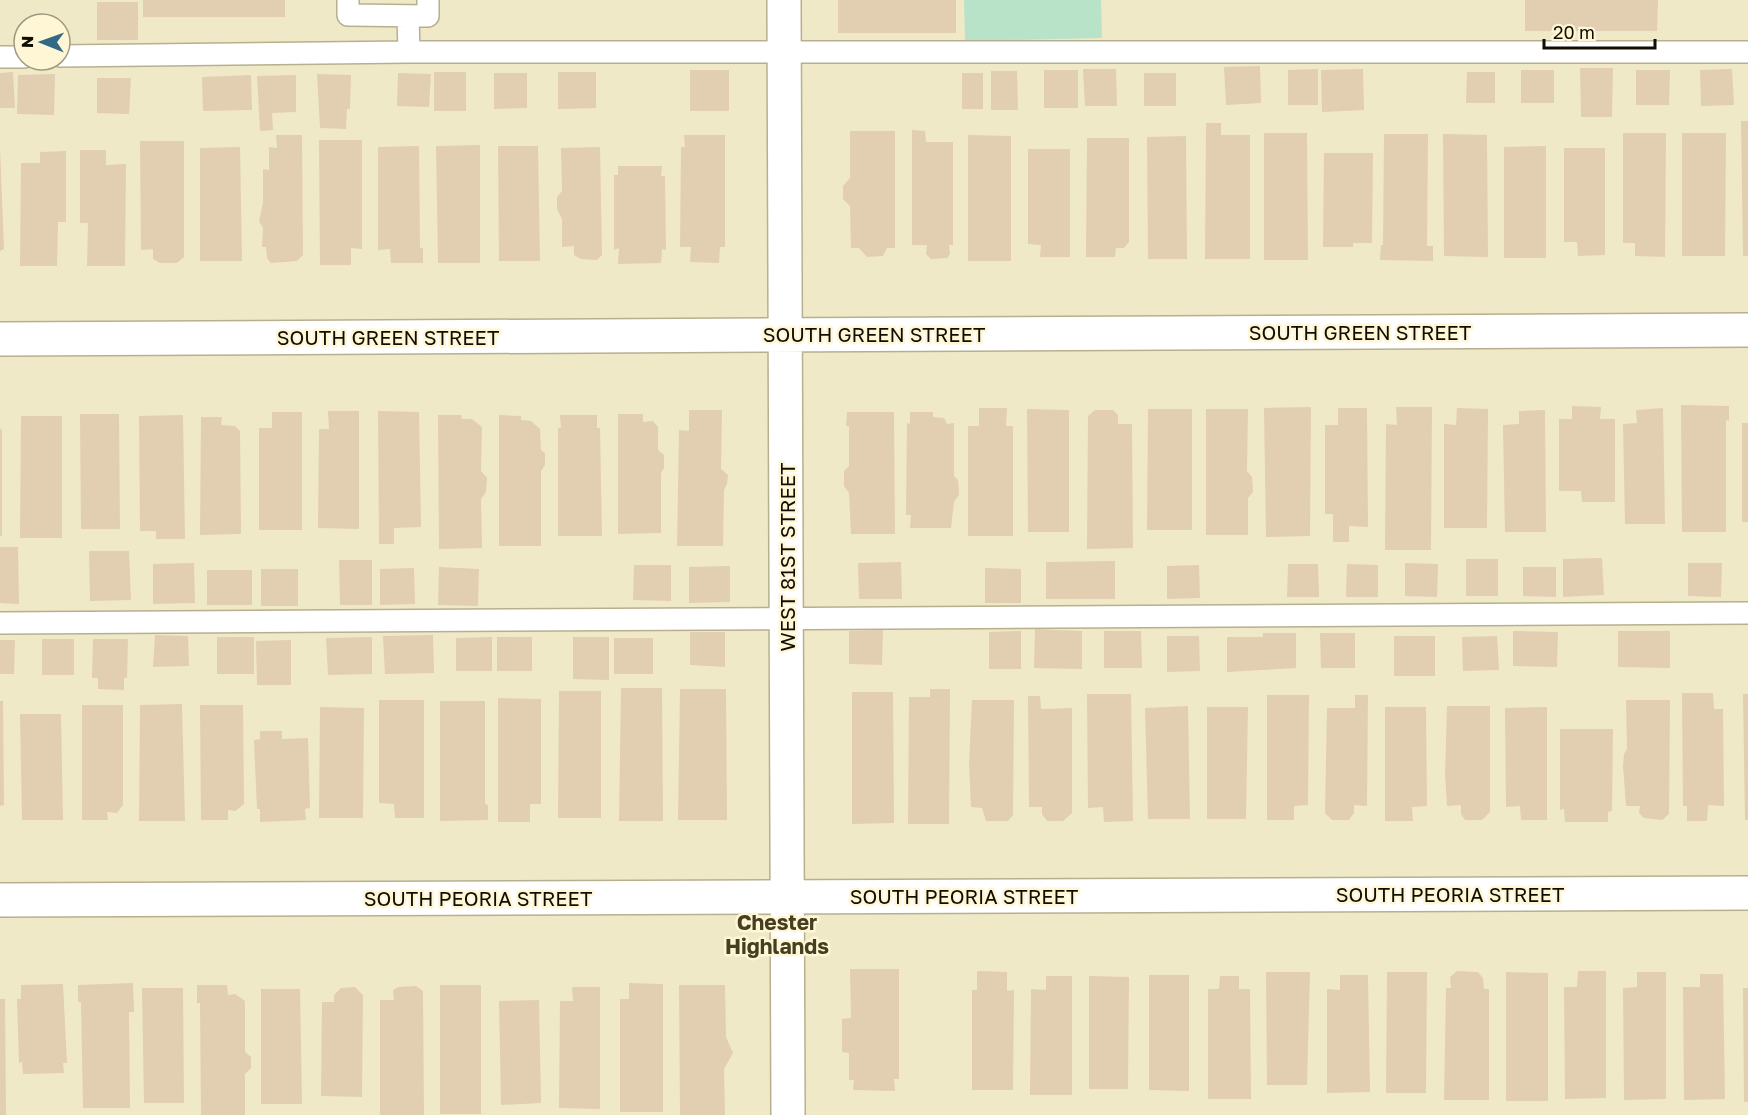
<svg xmlns="http://www.w3.org/2000/svg" width="1748" height="1115" font-family="'Golos Text',sans-serif">
	<style>
		.green { fill: #b8e3c8 }
		.building { fill: #e2ceb1 }
		.lines { fill: none; stroke-linecap: round; stroke-linejoin: round }
		.lane-casing { stroke: #b7b08f; stroke-width: 24 }
		.street-casing { stroke: #b7b08f; stroke-width: 36 }
		.lane { stroke: #fff; stroke-width: 21 }
		.street { stroke: #fff; stroke-width: 33 }
		.labels { text-anchor: middle; dominant-baseline: central; stroke-width: 5; stroke-linejoin: round; paint-order: stroke }
		.street-label { font-size: 20px; fill: #100d03; stroke: #fef6d4 }
		.neighbourhood-label { font-size: 21px; font-weight: bold; fill: #453e21; stroke: #fef6d4 }
	</style>
	<rect width="100%" height="100%" fill="#f0e9c7"/>
	<path class="green" d="M964,0H1101L1102,38L965,41Z"/>
	<path class="building" d="M143,0H285V17H143Z
		M838,0H956V33H838Z
		M1525,0H1658L1657,31H1525Z
		M97,2H138V40H97Z
		M1260,66L1261,103L1226,105L1224,67Z
		M1580,68H1613L1612,117H1581Z
		M1083,69H1116L1117,106H1085Z
		M1318,69V105H1288V70Z
		M1363,69L1364,110L1322,112L1321,70Z
		M1732,69L1734,105L1701,106L1700,70Z
		M690,70H729V111H690Z
		M1044,70H1078V108H1044Z
		M1521,70H1554V103H1521Z
		M1636,70H1670L1669,105H1636Z
		M991,71H1017L1018,110H991Z
		M13,72L15,108H0V73Z
		M434,72H466V111H434Z
		M558,72H596V108L558,109Z
		M1467,72H1495V103H1466Z
		M398,73L431,74L429,107L397,106Z
		M494,73H527V108L494,109Z
		M962,73H983V109H962Z
		M1144,73H1176V106H1144Z
		M55,74L54,115L17,114L18,75Z
		M317,74L351,75L350,109H347L346,129L320,128Z
		M251,75L252,110L203,111L202,77Z
		M296,75V112L272,113L273,130L260,131L257,76Z
		M97,78H131L129,114L97,113Z
		M1741,121H1748V256H1743Z
		M1206,123H1221V135H1250V259H1205Z
		M912,130L925,131L926,142H953V245H949L950,254L947,258L931,259L926,254L927,245H912Z
		M850,131H895V248H887L883,256L867,257L859,248H851L850,206L843,199V186L850,178Z
		M1264,133H1307L1308,260H1264Z
		M1623,133H1666L1665,257L1635,256V243H1623Z
		M1682,133H1726L1725,256H1682Z
		M1384,134H1428L1427,246H1433V261L1380,260L1381,245H1383Z
		M1443,134L1487,135L1488,257L1444,256Z
		M276,135H302L303,255L297,261L271,263L267,258L266,247H262L263,228L259,221L263,203V169L269,170V147L277,148Z
		M684,135H725V247H720L719,263L690,262L691,247H680L681,147H685Z
		M968,135L1011,136V261H968Z
		M1186,136L1187,259H1148L1147,137Z
		M1087,138H1129V242L1124,248H1116L1115,257H1086Z
		M319,140H362V249L351,248V265H320Z
		M140,141H184V257L177,263H160L153,259V249L141,250Z
		M480,145V263H438L436,146Z
		M419,146L420,248H423V263H391L390,249L378,250V147Z
		M498,146H538L540,261H499Z
		M1546,146V258H1504V147Z
		M240,147L242,261H200V148Z
		M600,147L602,255L597,260L581,259L574,255V246L562,247V219L557,209V197L562,191L561,148Z
		M1564,148H1605V255L1578,256L1577,242H1564Z
		M0,149L4,249L0,251Z
		M1028,149H1070V257H1040L1041,245L1028,244Z
		M80,150H106V165L126,164L125,266H87L88,223H80Z
		M66,151V222H58L57,266H20L21,163H40V152Z
		M1324,153H1373L1372,243H1353V247H1323Z
		M618,166H662L661,176H665L666,250L662,249L661,263L618,264L619,248L614,250V175H618Z
		M1681,405L1729,406V421L1726,420V532H1682Z
		M1572,406L1601,407L1600,419H1615V502H1582L1581,491H1559V419H1572Z
		M1311,407L1310,536L1266,537L1264,408Z
		M1396,407H1432L1431,550H1385L1386,424L1397,425Z
		M979,408H1007L1006,426H1013V536H968V426H979Z
		M1338,408H1367L1368,527L1349,526V542H1333V514H1325V425H1338Z
		M1457,408L1488,409L1487,528H1444V424L1456,425Z
		M1663,408L1665,524H1625L1623,424L1637,423L1636,410Z
		M1027,409L1069,410V532H1028Z
		M1148,409H1192V530H1147Z
		M1206,409H1248L1247,471L1252,477L1253,492L1248,498V535H1206Z
		M689,410H722L721,469L728,475L727,484L724,490L723,546H677L679,430L689,431Z
		M1095,410H1113L1118,415V424H1132L1133,548L1087,549L1088,416Z
		M1545,410L1546,532H1505L1503,425L1519,424V411Z
		M328,411H359V529L318,528L319,429H329Z
		M378,411L419,412L421,527L394,528V544H379Z
		M272,412H302V530H259V428H272Z
		M847,412H894L895,534H851L849,493L844,486V471L849,466V426H846Z
		M910,412H933V417L944,418L947,424L954,423V476L958,480L959,495L954,502L951,528H910L911,515H906L907,423L910,424Z
		M80,414H119L120,529H81Z
		M618,414H643V422L653,421L658,427V450L664,455V468L661,473V533L618,534Z
		M183,415L185,539H156V531H140L139,416Z
		M438,415H461L462,419H472L482,427L481,471L487,478L486,492L481,499L482,548L439,549Z
		M499,415L521,416V420L531,421L540,429L541,450L545,453V465L541,471V546H499Z
		M560,415H597V428H600L602,536H558V428H561Z
		M21,416H62V538H20Z
		M201,417H222L221,425L235,426L240,431L241,534L200,535Z
		M1742,423H1748V522H1742Z
		M0,428L2,431V536H0Z
		M0,547H18L19,604L0,603Z
		M89,551H129L131,600L90,601Z
		M1602,558L1604,595L1563,597V559Z
		M1466,559H1498V596H1466Z
		M339,560H372V605H340Z
		M1115,561V599H1046V562Z
		M901,562L902,599H859L858,563Z
		M194,563L195,603L153,604V564Z
		M1405,563L1438,564L1437,597L1405,596Z
		M1688,563H1722L1721,597L1688,596Z
		M1288,564H1318L1319,597H1287Z
		M1347,564L1378,565V597H1346Z
		M634,565H671V601L633,600Z
		M1199,565L1200,598L1167,599V566Z
		M730,566V602L689,603V567Z
		M439,567L479,569L478,606L438,605Z
		M1523,567H1556V597L1523,596Z
		M414,568L415,604L380,605V569Z
		M985,568L1021,569V603H985Z
		M261,569H298V606H261Z
		M207,570H252V605H207Z
		M1035,629L1082,631V669L1034,668Z
		M883,630L882,665L849,664V631Z
		M1021,631V669H989V632Z
		M1104,631H1141L1142,668H1104Z
		M1513,631L1558,632L1557,667L1513,666Z
		M1618,631H1670V668L1618,667Z
		M690,632H725V667L690,665Z
		M1263,633H1296V668L1227,672V637H1263Z
		M1320,633H1355V668H1321Z
		M155,635L188,636L189,666L153,667Z
		M433,635L434,673L385,674L383,636Z
		M1167,636H1199L1200,671L1167,672Z
		M1394,636H1435V676H1394Z
		M1497,636L1499,670L1463,671L1462,637Z
		M217,637H254V674H217Z
		M372,637V674L328,675L326,638Z
		M492,637V671H456V638Z
		M497,637H532V671H497Z
		M573,637H609V680L573,679Z
		M614,638H653V674H614Z
		M42,639H74V675H42Z
		M93,639H128L127,678H124V690L98,689V678H92Z
		M0,640H15L14,674H0Z
		M291,640V685H257L256,641Z
		M621,688H662L663,821H619Z
		M680,689H726L727,820H678Z
		M930,689H950L949,824H908L909,697H930Z
		M559,691H601V818H558Z
		M852,692H893L894,823L852,824Z
		M1682,693H1713L1714,709H1723L1724,806L1708,805L1707,821H1687V806H1683Z
		M1087,694H1131L1133,821L1104,822L1103,807L1088,808Z
		M1743,694H1748V820H1745Z
		M1267,695H1309L1308,805L1294,806V820H1267Z
		M1355,695H1368L1367,806L1354,805V813L1349,820H1332L1325,813L1327,708H1355Z
		M1028,696H1040L1041,709L1072,708V813L1063,821H1047L1042,814V807H1029Z
		M498,698L541,699V804H530V822H498Z
		M379,700H424V818H395L394,804L379,803Z
		M972,700H1014L1013,815L1008,821H986L982,808L971,807L969,764Z
		M1626,700H1670L1669,814L1662,820L1644,818L1639,813L1640,806H1626L1623,766L1624,754L1627,749Z
		M0,701H3L4,805L0,806Z
		M440,701H485V804L488,805V820L440,821Z
		M182,704L185,821H139L140,705Z
		M82,705H123V805L117,813L107,812L108,820H82Z
		M200,705H243L244,804L235,811L228,810V820H201Z
		M1188,706L1190,819H1148L1145,708Z
		M1447,706H1490V812L1482,820H1465L1461,814V805L1447,806L1445,774Z
		M320,707L364,708L363,818H319Z
		M1207,707H1248L1246,819H1207Z
		M1385,707H1426L1427,806L1412,807L1413,821H1385Z
		M1547,707V820H1521L1520,806L1506,807L1505,708Z
		M20,714H61L63,820H22Z
		M1560,729H1613L1612,811L1608,812V822H1565L1564,809L1560,810Z
		M260,731H282V739L308,738L310,808L305,809L306,820L260,822V809H257L254,740L260,739Z
		M850,969H899V1079H894L895,1091L853,1090L854,1080H849V1053L842,1052V1019L851,1018Z
		M977,971L1007,972V991L1014,990L1013,1090H972V990H977Z
		M1457,971L1478,972L1483,978L1484,989H1489V1100H1444L1446,988H1451L1450,977Z
		M1578,971H1606V1098L1565,1099L1564,987H1577Z
		M1266,972H1310L1307,1085H1267Z
		M1387,972H1427L1426,1093H1386Z
		M1506,972L1548,973V1101H1506Z
		M1637,972H1666V1099L1624,1100L1623,988L1637,987Z
		M1700,974H1723L1725,1099L1684,1100L1683,987H1700Z
		M1149,975H1189V1091L1149,1090Z
		M1340,975H1368L1370,1092L1327,1093V989L1340,990Z
		M1046,976H1072V1095H1030L1031,989L1046,990Z
		M1089,976L1129,977L1128,1089H1089Z
		M1220,976H1239V989H1250L1251,1099H1208V989H1219Z
		M133,983L134,1012H129L130,1108H83L81,1002H78V985Z
		M629,983L663,984V1112H620V999H629Z
		M63,984L67,1063H63L64,1073L23,1074L22,1062L19,1063L17,999H21V985Z
		M197,985H227L228,995L235,994L245,1001V1052L251,1057V1068L245,1074V1115H201L200,1003H197Z
		M440,985H481V1114H440Z
		M679,985H725L726,1037L733,1053L724,1069L725,1115H680Z
		M416,986L423,991L424,1115H380V1000H394L393,990L398,987Z
		M355,987L363,995L362,1097L321,1096L322,1002H334V995L341,988Z
		M572,987H600V1109L559,1108L560,1001H573Z
		M142,988H183L184,1103H144Z
		M1743,988H1748V1102H1744Z
		M261,989H300L302,1104H261Z
		M0,999H5L6,1115H0Z
		M539,1000L541,1103L501,1105L499,1001Z"/>
	<g class="lines">
		<defs>
			<path id="lane" d="M348,0V15L428,16V0
				M408,16L409,52
				M60,56L409,52H1748
				M0,57H24
				M0,623L1748,613"/>
			<path id="street" d="M784,0L788,1115
				M0,339L1748,330
				M0,900L1748,893"/>
		</defs>
		<use href="#lane" class="lane-casing"/>
		<use href="#street" class="street-casing"/>
		<use href="#lane" class="lane"/>
		<use href="#street" class="street"/>
	</g>
	<g class="labels">
		<g class="street-label">
			<text x="1360" y="332">SOUTH GREEN STREET</text>
			<text x="874" y="334">SOUTH GREEN STREET</text>
			<text x="388" y="337">SOUTH GREEN STREET</text>
			<text transform="translate(787 557) rotate(-90)">WEST 81ST STREET</text>
			<text x="1450" y="894">SOUTH PEORIA STREET</text>
			<text x="964" y="896">SOUTH PEORIA STREET</text>
			<text x="478" y="898">SOUTH PEORIA STREET</text>
		</g>
		<g class="neighbourhood-label">
			<text x="777" y="922">Chester<tspan x="777" dy="24">Highlands</tspan></text>
		</g>
	</g>
	<g transform="translate(42 42) rotate(271)"><circle r="28" fill="#fef6d4" stroke="#9f9980" stroke-width="1.5"/>
	<path d="M0-4.5L10 22L0 15L-10 22Z" fill="#326984"/>
	<text y="-9" font-size="16" font-weight="bold" text-anchor="middle" fill="#100d03">N</text>
	</g>
	<path d="M1544 39v9h111v-9" fill="none" stroke="#100d03" stroke-width="3"/>
	<text x="1553" y="39" font-size="18" fill="#100d03" stroke="#fef6d4" stroke-width="4.5" paint-order="stroke">20 m</text>
</svg>
